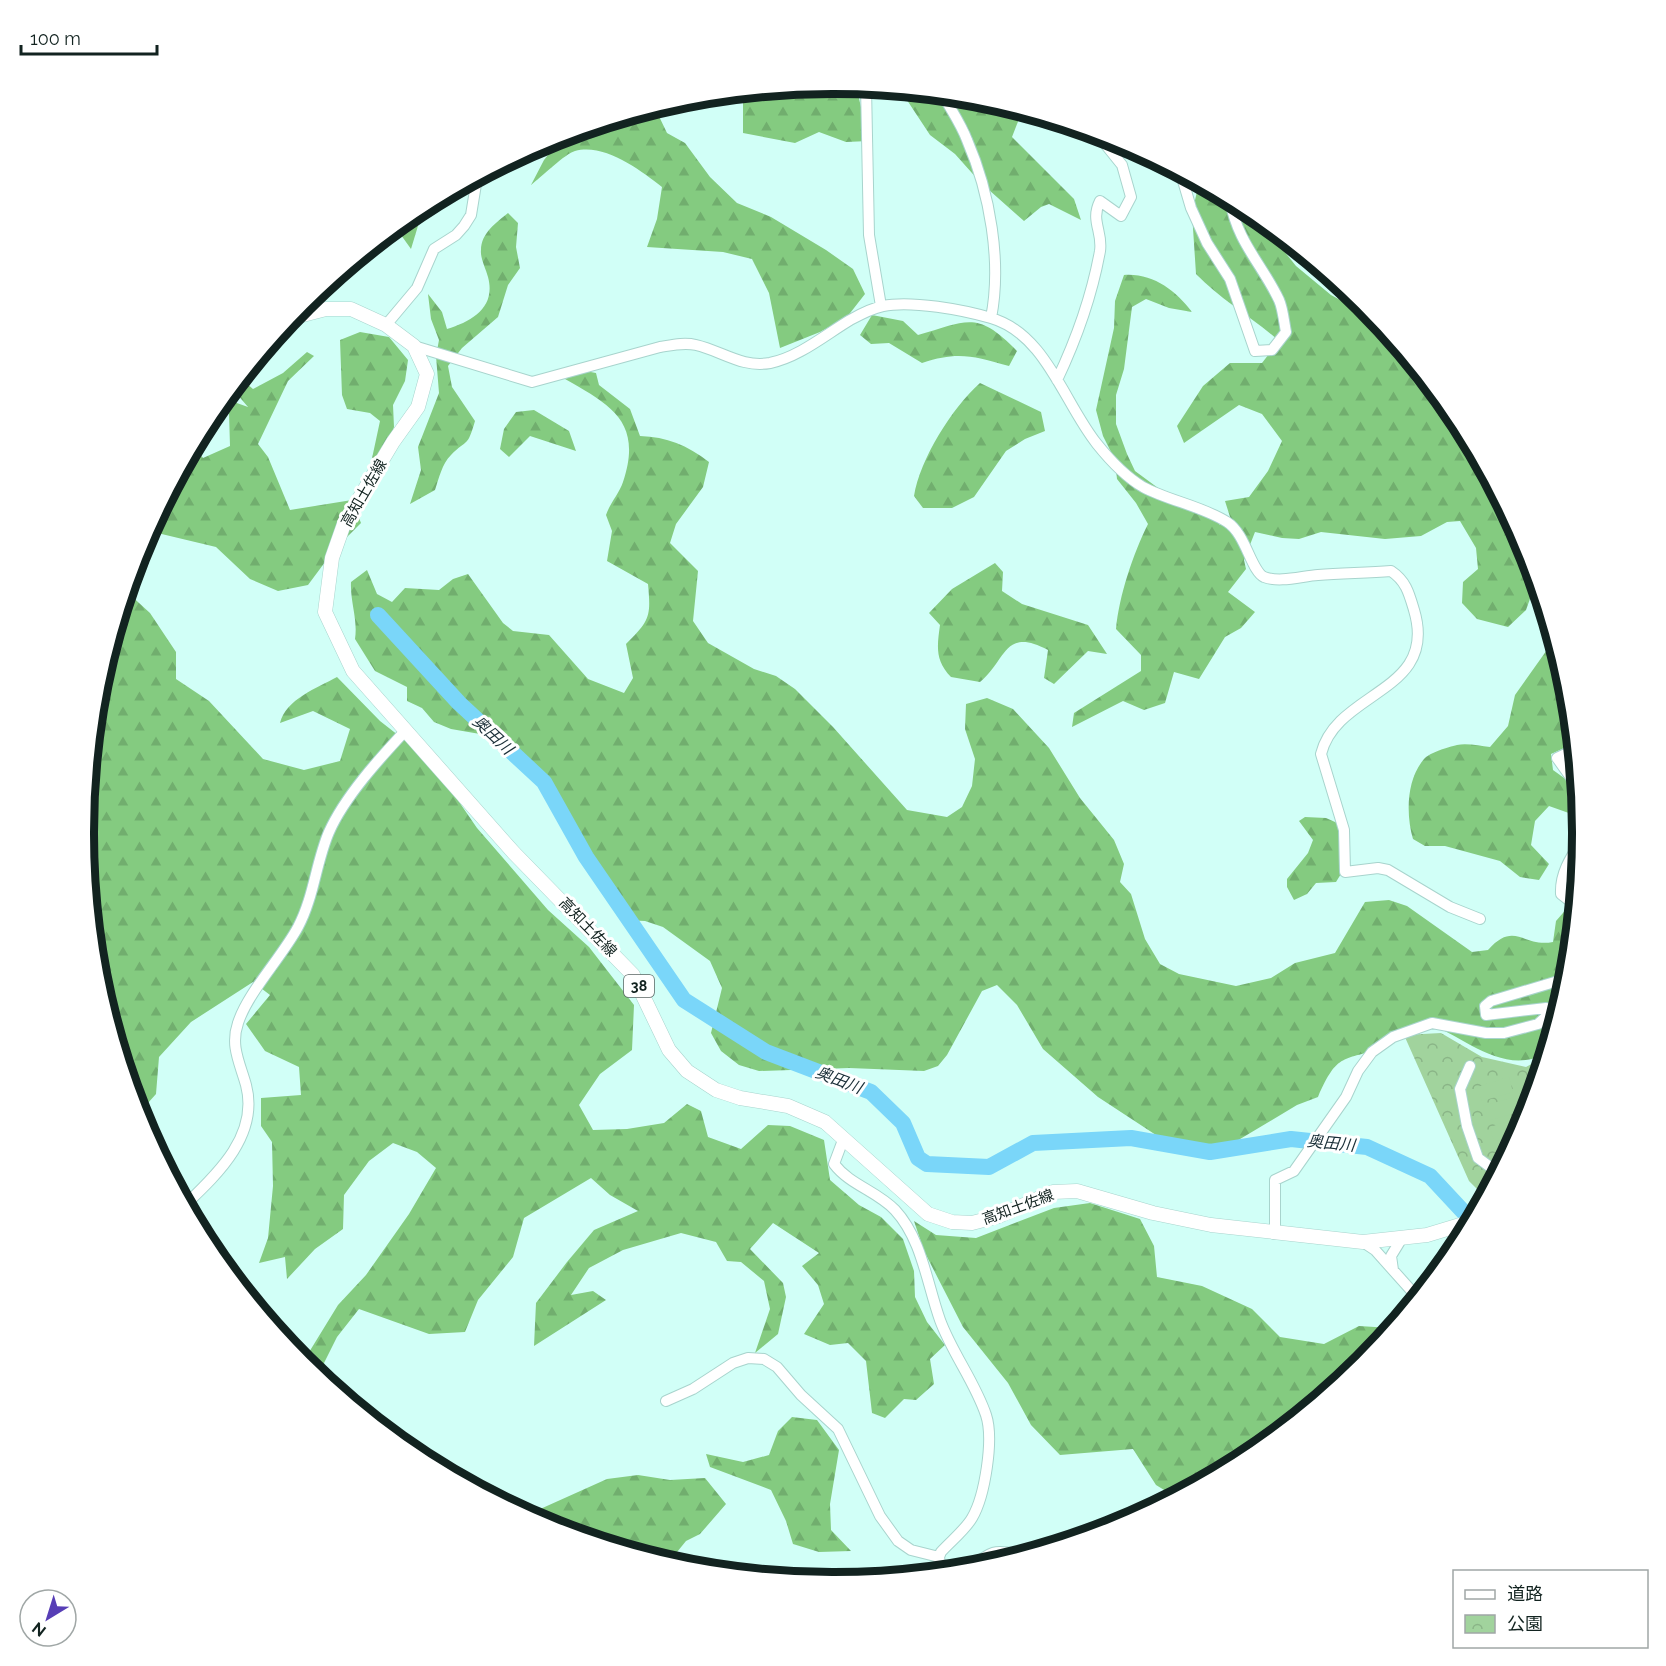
<svg xmlns="http://www.w3.org/2000/svg" width="1666" height="1666" font-family="Raleway,'Noto Sans JP',sans-serif">
	<style>
		.forest { fill: url(#forest-firs) }
		.park { fill: url(#park-crowns) }
		.garden { fill: #a1d39d }
		.lines { fill: none; stroke-linecap: round; stroke-linejoin: round }
		.river { stroke: #7ad6f9; stroke-width: 16 }
		.minor-casing { stroke: #a8d4cd; stroke-width: 12 }
		.major-casing { stroke: #a8d4cd; stroke-width: 15 }
		.minor { stroke: #fff; stroke-width: 10 }
		.major { stroke: #fff; stroke-width: 14 }
		.labels { text-anchor: middle; dominant-baseline: central; stroke-width: 6; stroke-linejoin: round; paint-order: stroke }
		.shield { fill: #fff; stroke: #596563; stroke-width: 1.5 }
		.shield-label { font-size: 14px; font-weight: bold; fill: #122320 }
		.street-label { font-size: 15px; fill: #122320; stroke: #fff }
		.water-label { font-size: 16px; font-style: italic; fill: #182d36; stroke: #fff }
		.rim { fill: none; stroke: #122320; stroke-width: 8 }
	</style>
	<defs>
		<pattern id="forest-firs" width="22" height="20" patternUnits="userSpaceOnUse" patternTransform="scale(1.5)"><rect width="22" height="20" fill="#84cb80"/><path d="M5 1l3.5 6h-7zM16 11l3.5 6h-7z" fill="#71ae6e"/></pattern>
		<pattern id="park-crowns" width="20" height="18" patternUnits="userSpaceOnUse" patternTransform="scale(1.5)"><rect width="20" height="18" fill="#a1d39d"/><path d="M2 6a3 3 0 1 1 6 0M12 15a3 3 0 1 1 6 0" fill="none" stroke="#8ab587"/></pattern>
	</defs>
	<rect width="100%" height="100%" fill="#d1fff7"/>
	<path class="forest" d="M833,84L856,86L869,141L846,142L819,132L795,143L743,133V93Z
		M901,91L979,98L1031,114L1019,119L1012,137L1074,199L1081,220L1049,204L1041,207L1024,221L980,182L955,154L930,135Z
		M655,108L667,133L685,143L710,177L737,203L771,217L826,250L853,269L865,294L847,317L820,332L780,348L769,293L752,259L723,252L647,247L657,219L662,187C640,170 605,143 575,151C566,153 540,178 531,185L544,160L563,136Z
		M1199,183L1259,218L1256,227L1280,246L1296,266L1331,295L1375,319L1456,417L1525,547L1536,582L1526,610L1508,627L1477,619L1462,603L1463,582L1478,569L1476,548L1460,521L1447,522L1421,536L1385,539L1321,532L1299,539L1282,538L1255,532L1244,560L1246,569L1228,592L1255,612L1241,628L1225,637L1199,679L1174,672L1165,703L1144,710L1123,701L1072,727L1074,713L1141,671V655L1116,629C1119,596 1133,554 1148,524L1136,503L1117,479L1115,460L1103,436L1096,410L1114,328L1115,301L1124,275C1153,273 1175,290 1192,312L1169,308L1146,299L1132,307L1124,369L1116,395V424L1127,454L1135,471L1173,499L1205,507L1220,525L1231,520L1225,501L1249,497L1268,471L1282,441L1262,414L1239,405L1184,443L1177,426L1203,386L1230,363H1262L1279,341C1252,317 1221,300 1196,274L1192,213Z
		M424,206L411,249L401,235L405,220Z
		M508,213L518,223L516,247L520,268L508,285L498,317L462,348L448,366L452,387L475,421C467,448 468,438 451,455C442,464 439,478 435,490L410,504L421,470L418,447L439,393L436,356L439,340L431,319L428,294L442,312L447,329C473,321 496,307 488,277C486,269 480,258 481,250C481,233 497,222 508,213Z
		M872,315L903,321L918,335C968,321 977,310 1017,351L1009,366C973,356 958,351 922,363L889,343L871,344L860,335Z
		M360,332L389,337L408,360L405,381L393,405L394,427L384,457L371,463L380,421L370,413L347,409L342,395L340,340Z
		M307,352L314,356L288,381L258,444L268,457L290,510L352,500L361,523L334,550L308,585L278,591L250,579L216,547L149,531L194,447L203,458L230,446L229,413L234,402L248,407L236,393L235,386L238,383H246L253,389L283,373Z
		M585,371L596,373L599,385L630,409L640,436C667,437 687,445 709,462L703,487L676,524L670,543L698,571L693,621L708,643L754,669L776,676L795,689L833,727L907,810L947,817L962,807L972,786L975,759L965,729L966,704L987,698L1013,709L1049,748L1080,798L1114,840L1124,864L1120,882L1131,894L1145,939L1160,964L1179,974L1236,986L1271,978L1295,963L1335,953L1365,902L1389,900L1407,906L1472,952L1488,950C1515,920 1523,948 1553,942L1556,921L1569,906L1575,908L1568,979L1545,1054C1502,1076 1464,1036 1425,1022C1412,1030 1398,1042 1384,1047C1343,1062 1338,1051 1318,1097L1297,1105L1225,1148L1179,1147L1159,1137L1098,1097L1043,1049L1017,1005L997,985L982,991L947,1055L938,1066L924,1071L849,1068L759,1071L739,1065L721,1051L711,1033L722,988L710,961L663,927L645,921L623,920L580,847L557,797L529,766L480,734L451,729L434,722L422,708L407,701V687L375,671L355,639C358,619 350,602 351,582L367,570L377,594L392,602L405,588L439,590L453,579L468,574L503,623L513,631L549,635L588,679L624,693L633,678L626,644C650,620 651,617 648,584L607,561L612,531L606,515C610,503 619,494 623,482C643,422 611,405 565,379Z
		M980,383L1041,412L1045,431L1025,439L1006,451L974,497L952,508H923L914,496C920,459 952,408 980,383Z
		M534,410L569,431L576,451L530,436L509,457L500,449L504,429L516,412Z
		M995,563L1003,572L1002,591L1022,604L1088,625L1107,654L1088,651L1054,684L1044,678L1048,650C1004,626 1006,661 980,682L951,677C935,660 937,647 940,625L929,613L952,589Z
		M127,592L150,613L176,652V679L209,701L263,759L304,770L340,761L350,729L313,711L280,723C286,699 317,688 337,677L380,721L431,761L477,828L548,910L589,947L634,1005L632,1050L600,1074L579,1105L593,1130L627,1129L664,1123L687,1104L701,1111L708,1137L741,1149L768,1125L790,1126L824,1140L830,1180L859,1205L881,1217L903,1239L914,1271L915,1297L927,1322L945,1345L930,1359L934,1384L916,1400L904,1399L885,1418L872,1413L866,1361L848,1343L830,1345L804,1334L824,1304L818,1285L802,1266L819,1253L773,1223L750,1249L783,1283L786,1297L778,1334L755,1353L770,1309L764,1281L741,1262L727,1261L716,1242L681,1233L623,1250L589,1268L571,1295L593,1291L606,1300L534,1346L536,1303L567,1262L594,1230L638,1211L610,1195L591,1178L524,1218L513,1257L478,1300L465,1332L429,1334L359,1309L337,1337L324,1363L334,1388L303,1362L338,1305L366,1275L409,1214L436,1168L417,1152L393,1143L369,1161L344,1195L343,1229L315,1249L287,1279L285,1257L259,1263L268,1238L273,1186L272,1142L261,1126V1098L301,1095L299,1067L265,1051L246,1024L270,995L253,982L191,1022L159,1057L156,1094L139,1113L98,979L84,833L98,687Z
		M1554,640L1568,687L1573,744L1551,754L1553,770L1578,788L1580,817L1549,806L1535,821L1531,845L1549,864L1539,880L1520,877L1500,861L1445,846H1425L1413,839C1406,815 1406,780 1424,759C1429,753 1448,747 1457,745C1467,743 1480,746 1490,747L1508,726L1515,695Z
		M1305,817L1326,818L1344,826V869L1336,882L1316,883L1307,894L1294,900L1287,887V879L1308,853L1313,840L1299,821Z
		M1090,1203L1140,1219L1154,1246L1157,1277L1202,1286L1252,1309L1280,1337L1324,1344L1359,1326L1391,1328L1362,1363L1249,1456L1174,1496L1156,1485L1133,1449L1060,1455L1031,1425L1008,1383L963,1327L924,1251L914,1221L936,1235L976,1238L1054,1208Z
		M792,1417L817,1420L839,1450L830,1504L831,1530L851,1551L819,1552L793,1544L786,1521L771,1490L710,1467L706,1454L743,1462L769,1455L778,1431Z
		M638,1475L670,1480L705,1478L726,1504L700,1534L686,1541L673,1557L676,1564L546,1525L512,1507L538,1510L607,1479Z"/>
	<path class="park" d="M1441,1033L1482,1057L1526,1067L1544,1057L1525,1120L1484,1196L1469,1181L1404,1035Z"/>
	<path class="garden" d="M1509,1077L1513,1092L1482,1101L1477,1087Z
		M1514,1097L1519,1112L1488,1121L1483,1106Z
		M1521,1117L1523,1123L1517,1134L1494,1141L1490,1127Z"/>
	<g class="lines">
		<path class="river" d="M378,615L459,703L544,782L586,857L684,1000L766,1052L871,1092L903,1123L918,1158L927,1164L989,1167L1033,1143L1131,1138L1210,1152L1291,1139L1367,1147L1430,1176L1471,1220"/>
		<defs>
			<path id="minor" d="M866,87L869,235L881,306
				M943,95C951,110 961,124 967,140C990,193 1002,262 991,318
				M1181,174L1191,208L1207,243L1230,279L1255,351L1272,350L1286,332C1284,322 1283,309 1279,300C1262,264 1237,242 1230,200
				M1266,224L1267,230
				M386,325L417,288L434,249L456,235L464,226L471,215L477,178
				M414,346L532,382L660,347C672,345 684,342 696,345C722,351 742,368 770,363C799,357 825,335 850,320C859,315 873,308 883,306C911,300 964,310 991,318C1046,334 1064,403 1097,444C1109,459 1126,477 1143,487C1169,501 1202,506 1227,522C1246,534 1251,571 1264,577C1280,583 1302,576 1318,575C1343,573 1367,573 1391,571C1406,581 1409,593 1414,610C1439,693 1337,690 1321,754L1344,830L1345,872L1378,868L1388,870L1450,907L1480,919
				M1057,380C1076,340 1092,295 1100,251C1103,231 1090,221 1100,201L1121,216L1131,197L1122,165L1097,134
				M1574,750L1557,758L1577,786
				M1575,905L1561,894C1560,874 1570,858 1581,842
				M1470,1066L1460,1089L1467,1126L1478,1158L1497,1172
				M843,1140L834,1164C850,1185 877,1191 895,1210C922,1239 927,1284 940,1320C952,1353 975,1382 986,1415C994,1439 985,1496 972,1518C965,1530 951,1541 941,1552L939,1557L941,1571
				M186,1204C219,1173 259,1134 246,1085C240,1063 230,1046 238,1023C248,992 282,957 298,927C314,897 316,862 329,832C345,796 380,758 406,730
				M1275,1234V1180L1294,1171L1346,1097L1358,1071L1372,1052L1393,1037L1432,1023L1486,1033H1504L1538,1024L1551,1012L1546,1008L1486,1015L1485,1006L1491,1001L1568,978
				M1363,1242L1375,1250L1417,1297
				M1393,1270L1391,1256L1402,1238
				M666,1401L693,1389L733,1363L748,1358L764,1359L777,1367L801,1395L838,1429L880,1516L898,1541L911,1550L939,1557
				M971,1568C990,1551 995,1549 1020,1555"/>
			<path id="major" d="M291,318L326,309H351L386,325L414,346L427,374L418,407L393,442L344,524L332,558L325,612L353,671L514,853L633,975L669,1050L687,1071L716,1090L740,1098L788,1106L825,1122L928,1214L952,1222L972,1223L999,1216L1053,1192L1077,1191L1153,1213L1211,1225L1363,1242L1427,1235L1470,1222"/>
		</defs>
		<use href="#minor" class="minor-casing"/>
		<use href="#major" class="major-casing"/>
		<use href="#minor" class="minor"/>
		<use href="#major" class="major"/>
	</g>
	<g class="labels">
		<rect class="shield" x="624" y="975" width="30" height="22" rx="4.5"/>
		<g class="shield-label">
			<text x="639" y="986">38</text>
		</g>
		<g class="street-label">
			<text transform="translate(364 493) rotate(-60)">高知土佐線</text>
			<text transform="translate(588 927) rotate(46)">高知土佐線</text>
			<text transform="translate(1018 1207) rotate(-20)">高知土佐線</text>
		</g>
		<g class="water-label">
			<text transform="translate(493 735) rotate(43)">奥田川</text>
			<text transform="translate(839 1080) rotate(21)">奥田川</text>
			<text transform="translate(1331 1143) rotate(6)">奥田川</text>
		</g>
	</g>
	<path d="M0 0H1666V1666H0ZM832 94H834A738 738 0 0 1 1572 832V834A738 738 0 0 1 834 1572H832A738 738 0 0 1 94 834V832A738 738 0 0 1 832 94Z" fill="#fff" fill-rule="evenodd"/>
	<path class="rim" d="M832 94H834A738 738 0 0 1 1572 832V834A738 738 0 0 1 834 1572H832A738 738 0 0 1 94 834V832A738 738 0 0 1 832 94Z"/>
	<rect x="1453" y="1570" width="195" height="78" fill="#ffffff" stroke="#a0a7a6" stroke-width="1.5"/>
	<rect x="1465" y="1590" width="30" height="9" fill="#ffffff" stroke="#a0a7a6" stroke-width="1.5"/>
	<text x="1507" y="1600" font-size="18" fill="#122320">道路</text>
	<rect x="1465" y="1615" width="30" height="18" fill="url(#park-crowns)" stroke="#a0a7a6" stroke-width="1.5"/>
	<text x="1507" y="1630" font-size="18" fill="#122320">公園</text>
	<g transform="translate(48 1618) rotate(218)"><circle r="28" fill="#ffffff" stroke="#a0a7a6" stroke-width="1.5"/>
	<path d="M0-4.5L10 22L0 15L-10 22Z" fill="#573eb6"/>
	<text y="-9" font-size="16" font-weight="bold" text-anchor="middle" fill="#122320">N</text>
	</g>
	<path d="M21 45v9h136v-9" fill="none" stroke="#122320" stroke-width="3"/>
	<text x="30" y="45" font-size="18" fill="#122320" stroke="#ffffff" stroke-width="4.5" paint-order="stroke">100 m</text>
</svg>
